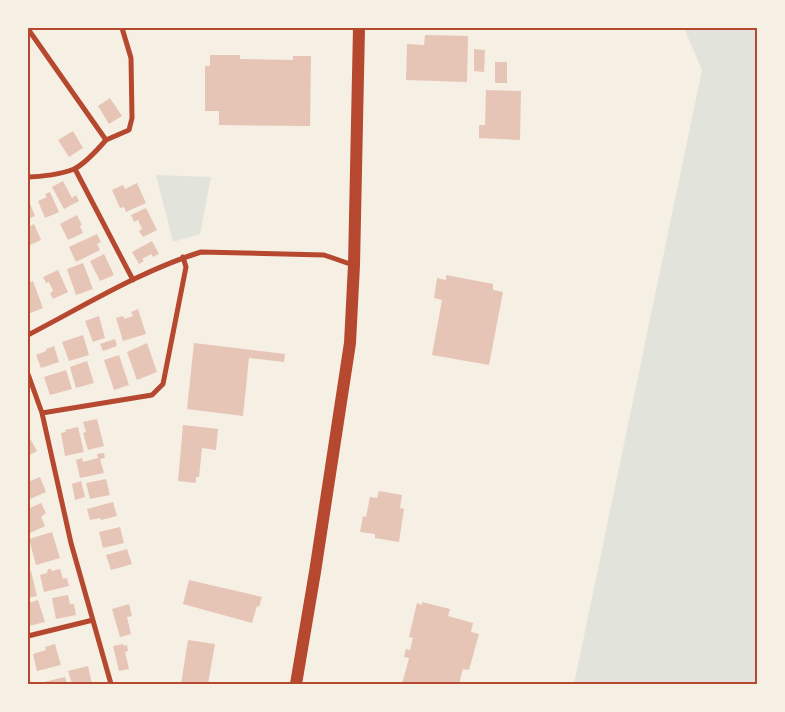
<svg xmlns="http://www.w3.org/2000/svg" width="785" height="712" font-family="'PT Sans',sans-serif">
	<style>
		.green { fill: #e2e4dc }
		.building { fill: #e6c5b7 }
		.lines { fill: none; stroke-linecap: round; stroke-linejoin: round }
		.minor { stroke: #b5482f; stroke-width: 5 }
		.trunk { stroke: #b5482f; stroke-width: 12 }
		.neatline { fill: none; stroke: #b5482f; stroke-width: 2 }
	</style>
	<rect width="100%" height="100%" fill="#f6efe4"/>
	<path class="green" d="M684,28H757V684H574L702,70Z
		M156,175L211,177L200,234L173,242Z"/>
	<path class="building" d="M425,35L468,36L467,82L406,80L407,44L424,45Z
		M474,49L485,50L484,72L474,71Z
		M210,55H240V59L293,60V56H311L310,126L219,125V111H205V66H210Z
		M495,62H507V83H495Z
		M486,90L521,91L520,140L479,138V125H485Z
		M110,98L122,116L109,124L98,106Z
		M73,131L83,148L69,157L58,140Z
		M63,181L72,198L76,195L79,201L64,209L52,187Z
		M137,183L146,203L126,212L124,207L120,208L112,190L123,185L125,189Z
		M50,192L59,212L45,218L38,201L47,197L45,194Z
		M29,201L35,216L28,219V202Z
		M146,208L157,230L143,237L139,231L142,229L138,220L134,222L131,215Z
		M77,215L82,225L80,226L83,233L68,240L60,224Z
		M34,224L41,240L28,246V227Z
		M97,234L101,242L97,244L100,250L76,262L69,247Z
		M152,241L159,254L153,257L151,254L142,259L144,261L139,264L132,252Z
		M104,254L114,275L100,281L90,261Z
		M83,263L93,289L76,295L67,269Z
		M58,270L68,292L53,299L50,293L53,291L49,282L46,283L43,277Z
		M446,275L493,284V290L503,292L489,365L432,355L442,300L434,298L437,278L446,280Z
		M33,281L43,308L28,314V283Z
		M138,309L146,334L123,341L116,318L123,316L124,319L133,316L131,312Z
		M99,316L105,338L93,342L85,321Z
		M83,335L89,355L69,361L62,342Z
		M115,339L117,346L103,351L100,344Z
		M147,343L157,372L137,380L127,352Z
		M194,343L285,354L284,362L249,358L243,416L187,409Z
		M54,346L59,362L41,368L36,355L46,351V349Z
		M119,355L129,385L114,390L104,360Z
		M87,361L94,383L76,388L70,367Z
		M66,370L72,389L50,395L44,377Z
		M97,419L104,446L88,450L83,433L86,432L83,422Z
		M183,425L218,429L216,450L202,448L199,477H196V483L178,481Z
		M78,427L84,452L65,456L61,433L66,432L65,430Z
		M28,435L37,451L28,456Z
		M104,453L105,458L100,459L104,473L80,478L76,460L82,458L83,462L98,458L97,454Z
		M40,477L46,492L28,500V482Z
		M106,479L110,495L90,499L86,483Z
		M81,481L85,497L75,500L72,484Z
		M379,491L402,495L400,508L404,509L399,542L375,538V534L360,532L363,516L366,517L370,497L377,498Z
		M113,502L117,516L101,520L100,518L90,520L87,509Z
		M41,503L46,513L41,517L45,526L28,534V509Z
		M120,527L124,543L103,548L99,532Z
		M52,532L60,558L36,565L29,539Z
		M127,549L132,564L111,570L106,555Z
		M48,569H51L52,571L60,569L63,579L67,578L69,586L44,592L40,575L47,573Z
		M31,571L37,596L28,598V572Z
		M189,580L262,597L259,607L257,606L252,623L183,604Z
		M68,595L70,604H74L76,615L56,619L52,598Z
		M38,600L45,622L29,626L28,603Z
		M422,602L450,609L448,616L473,623L471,632L479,634L469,670L463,669L459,684H402L409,658L404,657L406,649L410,650L413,638L409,637L417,603L422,605Z
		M129,604L132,616L127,617L131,634L120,637L112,609Z
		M188,640L215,644L208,684H181Z
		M55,644L61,665L37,671L33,654L46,650L45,647Z
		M123,644L124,646L127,645L128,651L125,652L129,669L119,671L113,646Z
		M88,666L92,684H72L68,671Z
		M65,677L67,684H44V682Z"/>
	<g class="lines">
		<path class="minor" d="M28,29L106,140C99,148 85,164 74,169C62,174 41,177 28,177
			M106,140L129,130L132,118L131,58L122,28
			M75,169L133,280
			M28,335C84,306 140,271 201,252L324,255L353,265
			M28,374L42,413L71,543L111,684
			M42,413L152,395L163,384L186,267L183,257
			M28,636L93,620"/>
		<path class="trunk" d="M296,684L315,572L350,343L354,265L359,28"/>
	</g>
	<rect width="785" height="712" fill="none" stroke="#f6efe4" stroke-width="58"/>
	<rect x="29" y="29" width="727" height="654" class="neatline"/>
</svg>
